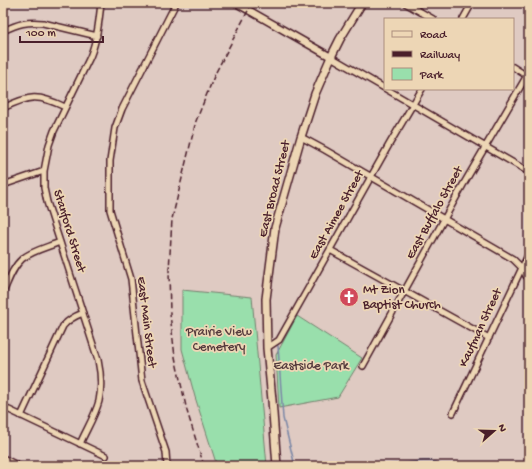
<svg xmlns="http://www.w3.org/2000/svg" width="532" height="469" font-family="'Gochi Hand',sans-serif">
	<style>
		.green { fill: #99dfac; stroke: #727f6c }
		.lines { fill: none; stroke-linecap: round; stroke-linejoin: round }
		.stream { stroke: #7b87a6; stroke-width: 1.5 }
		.minor-casing { stroke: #4a1f2b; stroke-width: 8 }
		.tertiary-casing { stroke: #4a1f2b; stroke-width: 9 }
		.secondary-casing { stroke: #4a1f2b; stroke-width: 10 }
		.minor { stroke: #edd6b5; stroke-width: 5 }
		.tertiary { stroke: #edd6b5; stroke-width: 6 }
		.secondary { stroke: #edd6b5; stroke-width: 7 }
		.rail { stroke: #4a1f2b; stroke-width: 1.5; stroke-dasharray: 6 3; stroke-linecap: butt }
		.labels { text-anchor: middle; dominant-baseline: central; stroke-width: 3.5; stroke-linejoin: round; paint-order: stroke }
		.street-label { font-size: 13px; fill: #4a1f2b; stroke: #edd6b5 }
		.poi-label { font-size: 13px; fill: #4a1f2b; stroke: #edd6b5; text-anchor: start }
		.park-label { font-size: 13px; fill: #563c3e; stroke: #edd6b5 }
	</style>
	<rect width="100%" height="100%" fill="#dfcac2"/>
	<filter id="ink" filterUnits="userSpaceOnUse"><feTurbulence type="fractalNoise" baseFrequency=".025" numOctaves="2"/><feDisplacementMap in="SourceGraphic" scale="8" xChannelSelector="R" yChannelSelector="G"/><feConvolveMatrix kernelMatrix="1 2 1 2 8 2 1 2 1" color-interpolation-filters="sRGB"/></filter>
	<g filter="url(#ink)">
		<path class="green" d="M182,290L252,297L267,466H217L195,397L182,349Z
			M297,316L362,358L338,397L279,408L276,355Z"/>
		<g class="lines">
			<path class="stream" d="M278,346L283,418L295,466
				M378,466L423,461H431L438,463L443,466"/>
			<defs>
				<path id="minor" d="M405,3L433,19
					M463,19L472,3
					M3,31C18,24 27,21 43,23L97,36
					M331,57L529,172
					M513,67L527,76
					M3,108C30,95 38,94 65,107
					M301,137L325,150L513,259L522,268L526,276L529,278
					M3,185L44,171
					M330,250L489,338
					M3,293C8,282 12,268 22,259C31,251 48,247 60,242
					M267,348L279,340L390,143L422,89
					M363,366L463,185L529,72
					M3,407L106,456
					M453,413L529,253
					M21,416L63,326C69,319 75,316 83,313
					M80,444C86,430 95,416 99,401C102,387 101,374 98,360L47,202L44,188V171L49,145L54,131L90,57C97,40 99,22 101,3
					M3,458L19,466
					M167,466L166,452L142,381L131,279L110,210V161L115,128L122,109L176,3"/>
				<path id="tertiary" d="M236,3L331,57"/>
				<path id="secondary" d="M277,466L272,400L267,348L266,299L275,228L301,137L315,94L331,57L340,39L362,3"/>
			</defs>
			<use href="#minor" class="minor-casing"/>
			<use href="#tertiary" class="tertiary-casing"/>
			<use href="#secondary" class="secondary-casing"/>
			<use href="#minor" class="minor"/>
			<use href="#tertiary" class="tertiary"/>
			<use href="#secondary" class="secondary"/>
			<path class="rail" d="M204,466L187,411L175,357L170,314L169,271L172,219L196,121L215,74L252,3"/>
		</g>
	</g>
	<defs>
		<symbol id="church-disc" viewBox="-11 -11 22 22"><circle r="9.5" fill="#d1495b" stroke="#edd6b5"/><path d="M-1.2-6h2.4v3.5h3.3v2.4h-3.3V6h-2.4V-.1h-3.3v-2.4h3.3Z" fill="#fff"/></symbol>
	</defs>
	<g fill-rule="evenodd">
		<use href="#church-disc" x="338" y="286" width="22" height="22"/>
	</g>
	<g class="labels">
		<g class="street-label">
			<text transform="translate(275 189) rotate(-76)">East Broad Street</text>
			<text transform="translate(435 213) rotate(-61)">East Buffalo Street</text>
			<text transform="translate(337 215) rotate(-61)">East Aimee Street</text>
			<text transform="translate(69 231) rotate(73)">Stanford Street</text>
			<text transform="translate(146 322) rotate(83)">East Main Street</text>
			<text transform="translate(481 328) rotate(-65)">Kaufman Street</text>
		</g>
		<g class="poi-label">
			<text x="363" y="290">Mt Zion<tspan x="363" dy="15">Baptist Church</tspan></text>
		</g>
		<g class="park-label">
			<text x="219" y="332">Prairie View<tspan x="219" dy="15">Cemetery</tspan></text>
			<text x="311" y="366">Eastside Park</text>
		</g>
	</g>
	<rect width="532" height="469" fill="none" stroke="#edd6b5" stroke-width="16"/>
	<rect x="8" y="8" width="516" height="453" fill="none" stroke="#4a1f2b" stroke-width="1.5" filter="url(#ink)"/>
	<rect x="384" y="18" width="130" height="72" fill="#edd6b5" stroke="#ac8d7e"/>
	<rect x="392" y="31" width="20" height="6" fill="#edd6b5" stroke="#ac8d7e"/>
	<text x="420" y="38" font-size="12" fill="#4a1f2b">Road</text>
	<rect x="392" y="51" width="20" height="6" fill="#4a1f2b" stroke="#ac8d7e"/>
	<text x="420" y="58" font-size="12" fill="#4a1f2b">Railway</text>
	<rect x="392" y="68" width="20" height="12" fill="#99dfac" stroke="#ac8d7e"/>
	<text x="420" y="78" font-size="12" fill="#4a1f2b">Park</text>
	<g transform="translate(494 431) rotate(70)" stroke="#edd6b5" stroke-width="3" paint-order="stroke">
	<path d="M0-3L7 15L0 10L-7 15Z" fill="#4a1f2b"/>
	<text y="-6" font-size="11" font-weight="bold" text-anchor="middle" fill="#4a1f2b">N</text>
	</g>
	<path d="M20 36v6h83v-6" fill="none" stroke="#4a1f2b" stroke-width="2"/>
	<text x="26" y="36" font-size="12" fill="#4a1f2b" stroke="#edd6b5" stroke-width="3" paint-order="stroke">100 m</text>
</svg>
